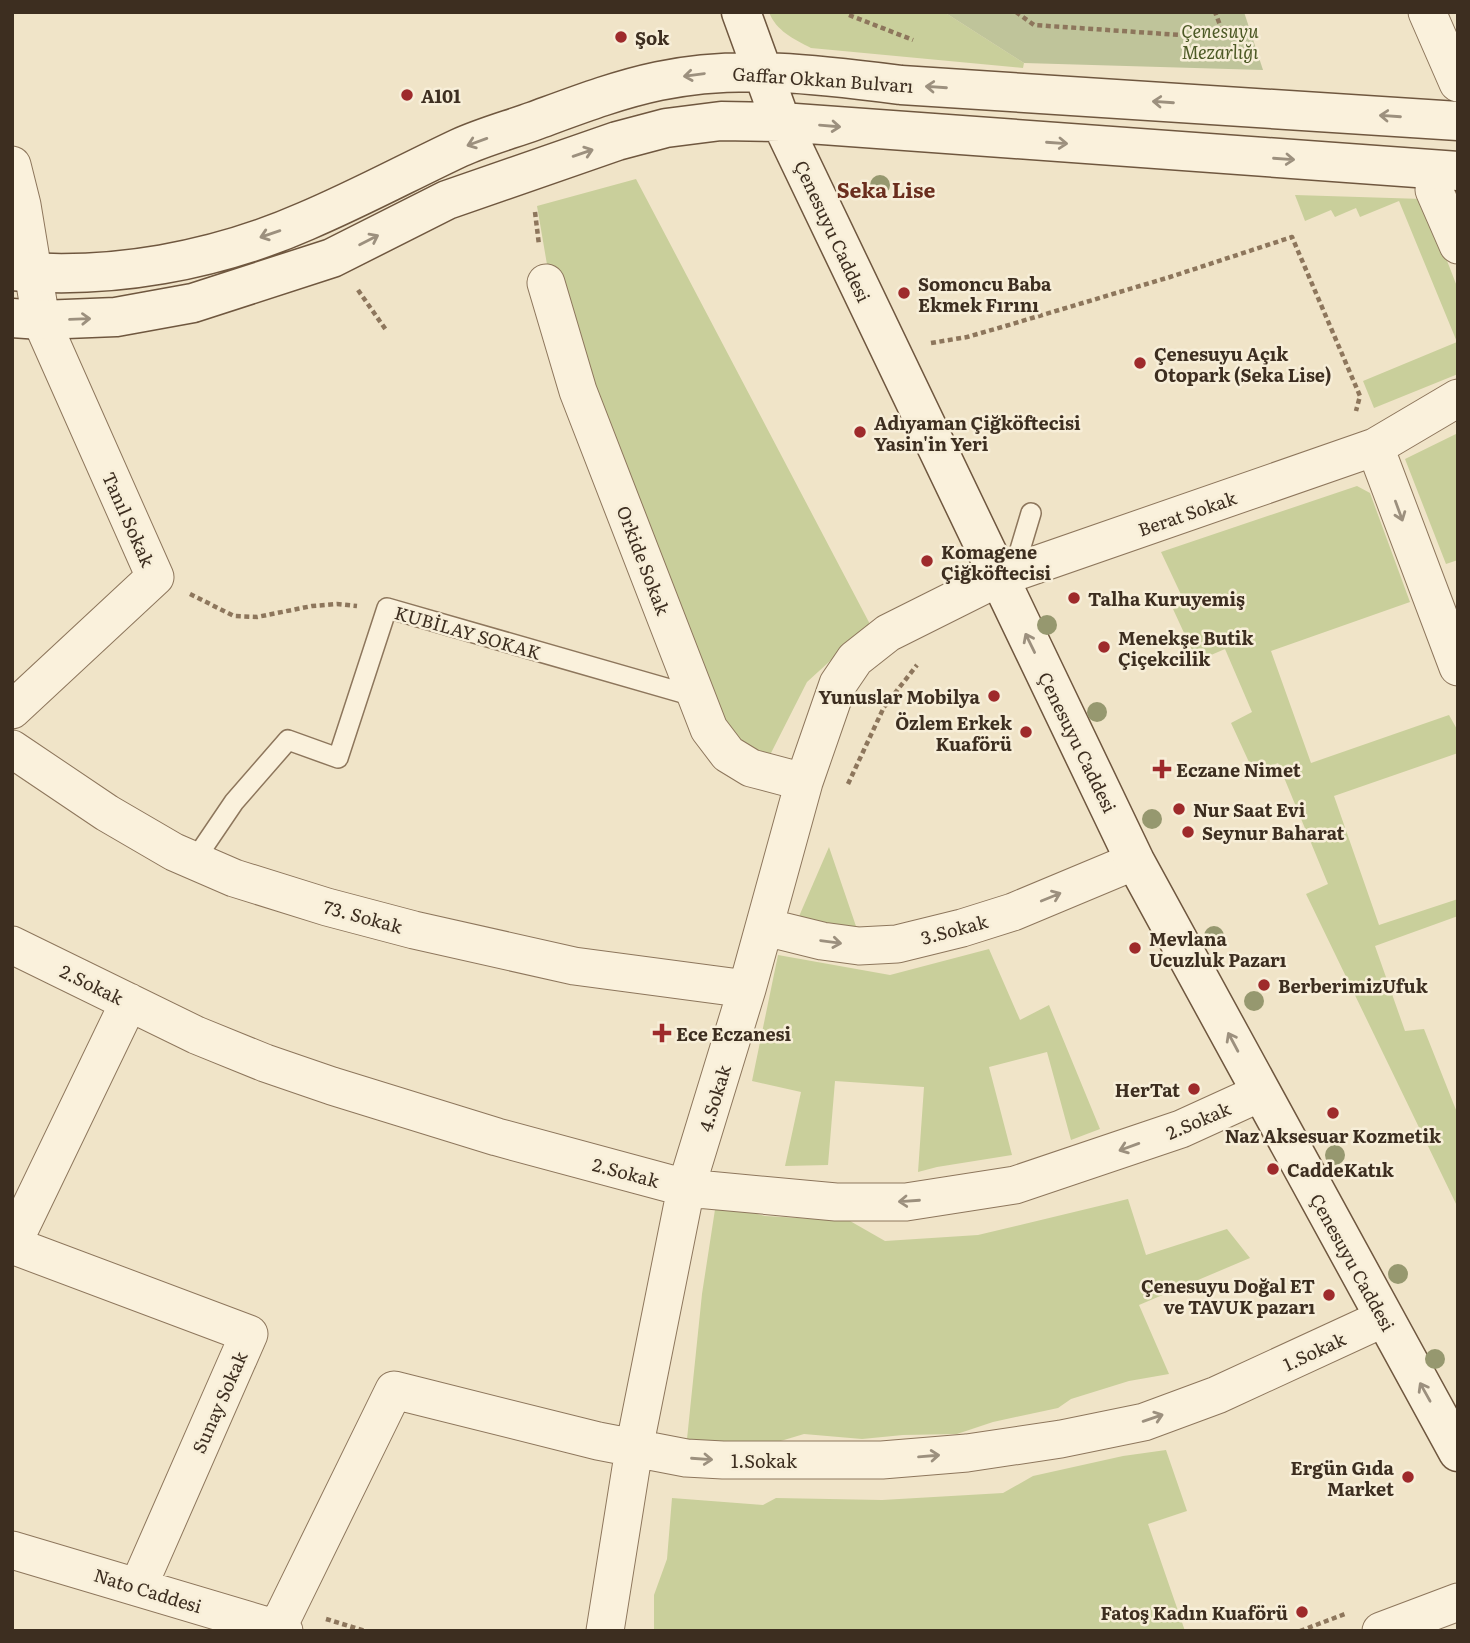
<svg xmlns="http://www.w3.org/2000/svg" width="1470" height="1643" font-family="Literata,serif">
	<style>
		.green { fill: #c9cf9b }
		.cemetery { fill: #bfc49a }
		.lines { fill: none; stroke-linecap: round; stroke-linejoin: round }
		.lane-casing { stroke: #8d765c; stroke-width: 22 }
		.street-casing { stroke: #8d765c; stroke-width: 39 }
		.secondary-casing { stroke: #6f573f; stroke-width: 41 }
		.path { stroke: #8d765c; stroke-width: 4.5; stroke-dasharray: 5 3.5; stroke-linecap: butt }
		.lane { stroke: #faf1dc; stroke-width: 19 }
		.street { stroke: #faf1dc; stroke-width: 37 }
		.secondary { stroke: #faf1dc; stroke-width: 38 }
		.tree { fill: #96986f }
		.oneway { stroke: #9c907e }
		.poi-dot { fill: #9e2a2b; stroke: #f7eed8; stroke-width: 2.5 }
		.labels { text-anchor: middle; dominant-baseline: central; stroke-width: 5; stroke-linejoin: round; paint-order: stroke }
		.park-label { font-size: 18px; font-style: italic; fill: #4d5a26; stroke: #f7eed8 }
		.poi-label { font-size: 18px; font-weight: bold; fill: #3d2e20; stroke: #f7eed8; text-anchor: start }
		.street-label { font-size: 18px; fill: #3d2e20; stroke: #f7eed8 }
		.quarter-label { font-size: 21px; font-weight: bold; fill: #6b2e1e; stroke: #f7eed8 }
	</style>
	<rect width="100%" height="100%" fill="#f0e4c8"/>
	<path class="green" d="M769,12H944L1024,63L1023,68L811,48C794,39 776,31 769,12Z
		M636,179L872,628L841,651L807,682L771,753L762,757L738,754L550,282L537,206Z
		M1295,195L1423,199L1458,289V374L1374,408L1363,381L1457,342L1399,201L1360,217L1356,208L1335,217L1331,210L1305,221Z
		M1458,433V560L1446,564L1405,459Z
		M1357,486L1370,493L1410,602L1271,651L1311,763L1449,715L1458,731V753L1334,796L1379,925L1458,899V916L1375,946L1405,1031L1424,1029L1458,1115V1208L1306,894L1328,884L1278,763L1254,773L1231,723L1252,712L1225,649L1197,661L1173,609L1185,603L1161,552Z
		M829,847L859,935L797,921Z
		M989,949L1020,1020L1049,1005L1100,1129L1071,1140L1047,1052L989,1067L1012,1155L937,1167L918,1172L924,1087L835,1081L828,1165L785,1166L801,1092L752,1081L778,955L890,975Z
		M1128,1199L1146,1255L1227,1229L1250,1258L1139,1305L1169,1374L1129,1381L1071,1399L1058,1408L993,1422L957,1434L903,1435L862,1439L804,1434L764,1446L687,1439L702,1294L716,1203L765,1216L850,1221L885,1241L978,1235Z
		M1166,1450L1187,1511L1148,1524L1185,1631H654V1595L667,1559L672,1498L763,1505L776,1498L882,1500L1003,1493L1033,1476L1123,1456Z"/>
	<path class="cemetery" d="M944,12H1244L1263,70L1024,63Z"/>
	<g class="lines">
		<defs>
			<path id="lane" d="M1013,573L1031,513
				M194,861L234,802L288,740L338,758L387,608L697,697"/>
			<path id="street" d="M1427,12L1458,83
				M12,165L22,205L41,320L155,577L12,710
				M1434,190L1458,245
				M546,283L578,391L709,729L728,754L751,768L804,782
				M1375,447L1458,667
				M12,749L107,813L174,852L234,878L327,907L414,930L574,966L747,989
				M765,927L822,941L859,946L897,944L962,928L1013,912L1135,861
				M12,945L196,1035L265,1063L332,1086L497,1137L686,1188L836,1202H906L1015,1185L1181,1129L1260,1093
				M12,1245L249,1334L138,1587
				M12,1245L129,1002
				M12,1550L284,1631
				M277,1629L394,1390L598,1441L686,1458L723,1460H882L967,1453L1061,1439L1144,1422L1217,1395L1384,1318
				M605,1631L634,1449L686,1188L747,989L804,782L838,684L855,659L888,633L998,578L1375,447L1458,398
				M1381,1631L1458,1602"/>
			<path id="secondary" d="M741,12L781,122L1135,861L1458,1452
				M12,271C111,280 215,261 306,221C358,199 408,172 459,148C483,137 509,130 534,121C575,106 616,90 659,81C738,64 822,75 901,85L1458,121
				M12,318L41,320L116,317L193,303L332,258L447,200L617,141L666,128L721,121L781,122L1458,171"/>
		</defs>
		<use href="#lane" class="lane-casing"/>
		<use href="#street" class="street-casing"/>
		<use href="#secondary" class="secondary-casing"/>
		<path class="path" d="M1016,12L1034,25L1225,38L1215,12
			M849,15L913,40
			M535,212L539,245
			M358,290L386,330
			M931,343L967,337L1002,327L1170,277L1292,237L1360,396L1356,411
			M190,594L234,616L257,617L312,606L337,604L357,606
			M848,784L884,707L917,665
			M326,1619L365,1631
			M1300,1631L1345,1614"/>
		<use href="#lane" class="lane"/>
		<use href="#street" class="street"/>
		<use href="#secondary" class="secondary"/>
	</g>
	<g class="tree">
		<circle cx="880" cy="185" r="10"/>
		<circle cx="1047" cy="625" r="10"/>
		<circle cx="1097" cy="712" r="10"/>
		<circle cx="1152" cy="819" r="10"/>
		<circle cx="1214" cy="936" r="10"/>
		<circle cx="1254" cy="1001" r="10"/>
		<circle cx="1335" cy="1155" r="10"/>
		<circle cx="1398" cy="1274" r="10"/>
		<circle cx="1435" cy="1359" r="10"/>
	</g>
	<defs><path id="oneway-shaft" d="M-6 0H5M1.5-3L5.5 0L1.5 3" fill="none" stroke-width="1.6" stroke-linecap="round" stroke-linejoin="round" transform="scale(1.75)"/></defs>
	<g class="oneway">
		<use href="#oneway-shaft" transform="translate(694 75) rotate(172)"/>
		<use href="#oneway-shaft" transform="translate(936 87) rotate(-176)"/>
		<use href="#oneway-shaft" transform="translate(1163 102) rotate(-176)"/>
		<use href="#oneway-shaft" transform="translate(1390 116) rotate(-176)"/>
		<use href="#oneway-shaft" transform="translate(830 126) rotate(5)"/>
		<use href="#oneway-shaft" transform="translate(477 142) rotate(160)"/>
		<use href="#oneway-shaft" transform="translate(1057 143) rotate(4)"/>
		<use href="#oneway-shaft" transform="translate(583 153) rotate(-19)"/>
		<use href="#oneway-shaft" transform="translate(1284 159) rotate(4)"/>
		<use href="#oneway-shaft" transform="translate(270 234) rotate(161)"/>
		<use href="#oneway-shaft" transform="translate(369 240) rotate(-27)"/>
		<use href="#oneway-shaft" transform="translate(80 319) rotate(-2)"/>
		<use href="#oneway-shaft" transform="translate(1399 511) rotate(70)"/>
		<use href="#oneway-shaft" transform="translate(1030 643) rotate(-116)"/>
		<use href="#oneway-shaft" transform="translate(1051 897) rotate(-22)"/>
		<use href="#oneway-shaft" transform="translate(831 942) rotate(8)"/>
		<use href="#oneway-shaft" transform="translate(1233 1042) rotate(-118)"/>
		<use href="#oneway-shaft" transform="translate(1129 1147) rotate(160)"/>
		<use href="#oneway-shaft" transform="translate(909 1201) rotate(176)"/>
		<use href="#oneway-shaft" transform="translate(1425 1392) rotate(-119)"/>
		<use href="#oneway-shaft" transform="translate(1153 1418) rotate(-19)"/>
		<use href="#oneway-shaft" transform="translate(929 1456) rotate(-5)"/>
		<use href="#oneway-shaft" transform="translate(702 1459) rotate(4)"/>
	</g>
	<g class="poi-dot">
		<circle cx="621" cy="37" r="7"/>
		<circle cx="407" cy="95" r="7"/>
		<circle cx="904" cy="293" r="7"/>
		<circle cx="1140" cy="363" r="7"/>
		<circle cx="860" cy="432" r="7"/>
		<circle cx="927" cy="561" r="7"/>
		<circle cx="1074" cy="598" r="7"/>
		<circle cx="1104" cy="647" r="7"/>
		<circle cx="994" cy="696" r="7"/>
		<circle cx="1026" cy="732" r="7"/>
		<path d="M1158.5 758.5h7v7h7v7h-7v7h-7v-7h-7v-7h7z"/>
		<circle cx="1179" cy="809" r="7"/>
		<circle cx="1188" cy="832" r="7"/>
		<circle cx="1135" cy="948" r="7"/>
		<circle cx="1264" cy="985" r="7"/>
		<path d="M658.5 1022.5h7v7h7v7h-7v7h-7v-7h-7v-7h7z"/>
		<circle cx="1194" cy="1089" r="7"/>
		<circle cx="1333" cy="1113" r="7"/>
		<circle cx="1273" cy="1169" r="7"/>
		<circle cx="1329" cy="1295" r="7"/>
		<circle cx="1408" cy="1477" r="7"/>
		<circle cx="1302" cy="1612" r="7"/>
	</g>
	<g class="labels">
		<g class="park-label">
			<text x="1220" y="30">Çenesuyu<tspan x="1220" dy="21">Mezarlığı</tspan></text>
		</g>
		<g class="poi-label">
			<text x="635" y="37">Şok</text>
			<text x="421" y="95">A101</text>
			<text x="918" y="283">Somoncu Baba<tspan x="918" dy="21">Ekmek Fırını</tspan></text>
			<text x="1154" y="353">Çenesuyu Açık<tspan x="1154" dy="21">Otopark (Seka Lise)</tspan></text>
			<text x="874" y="422">Adıyaman Çiğköftecisi<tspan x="874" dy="21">Yasin'in Yeri</tspan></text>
			<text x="941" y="551">Komagene<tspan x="941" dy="21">Çiğköftecisi</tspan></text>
			<text x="1088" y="598">Talha Kuruyemiş</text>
			<text x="1118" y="637">Menekşe Butik<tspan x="1118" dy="21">Çiçekcilik</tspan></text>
			<text x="980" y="696" text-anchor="end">Yunuslar Mobilya</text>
			<text x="1012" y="722" text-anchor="end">Özlem Erkek<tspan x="1012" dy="21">Kuaförü</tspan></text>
			<text x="1176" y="769">Eczane Nimet</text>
			<text x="1193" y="809">Nur Saat Evi</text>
			<text x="1202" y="832">Seynur Baharat</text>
			<text x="1149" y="938">Mevlana<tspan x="1149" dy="21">Ucuzluk Pazarı</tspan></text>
			<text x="1278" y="985">BerberimizUfuk</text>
			<text x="676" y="1033">Ece Eczanesi</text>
			<text x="1180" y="1089" text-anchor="end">HerTat</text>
			<text x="1333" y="1135" text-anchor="middle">Naz Aksesuar Kozmetik</text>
			<text x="1287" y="1169">CaddeKatık</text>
			<text x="1315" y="1285" text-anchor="end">Çenesuyu Doğal ET<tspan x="1315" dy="21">ve TAVUK pazarı</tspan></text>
			<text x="1394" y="1467" text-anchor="end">Ergün Gıda<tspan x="1394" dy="21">Market</tspan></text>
			<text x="1288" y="1612" text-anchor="end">Fatoş Kadın Kuaförü</text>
		</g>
		<g class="street-label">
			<text transform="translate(823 79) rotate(4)">Gaffar Okkan Bulvarı</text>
			<text transform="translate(833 231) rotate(65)">Çenesuyu Caddesi</text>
			<text transform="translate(1187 513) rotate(-19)">Berat Sokak</text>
			<text transform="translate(129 519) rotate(66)">Tanıl Sokak</text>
			<text transform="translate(644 560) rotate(69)">Orkide Sokak</text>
			<text transform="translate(468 632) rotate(16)">KUBİLAY SOKAK</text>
			<text transform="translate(1078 742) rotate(64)">Çenesuyu Caddesi</text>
			<text transform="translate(363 916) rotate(15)">73. Sokak</text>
			<text transform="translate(954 929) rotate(-15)">3.Sokak</text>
			<text transform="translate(92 984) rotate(26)">2.Sokak</text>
			<text transform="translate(714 1098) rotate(-73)">4.Sokak</text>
			<text transform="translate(1198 1120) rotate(-23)">2.Sokak</text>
			<text transform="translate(626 1172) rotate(15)">2.Sokak</text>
			<text transform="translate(1353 1262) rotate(61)">Çenesuyu Caddesi</text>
			<text transform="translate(1314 1351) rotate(-25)">1.Sokak</text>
			<text transform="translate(219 1402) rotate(-66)">Sunay Sokak</text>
			<text x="764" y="1460">1.Sokak</text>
			<text transform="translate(148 1590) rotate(17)">Nato Caddesi</text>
		</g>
		<g class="quarter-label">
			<text x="886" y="188">Seka Lise</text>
		</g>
	</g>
	<rect width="1470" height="1643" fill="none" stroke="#3d2e20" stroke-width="28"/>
</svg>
